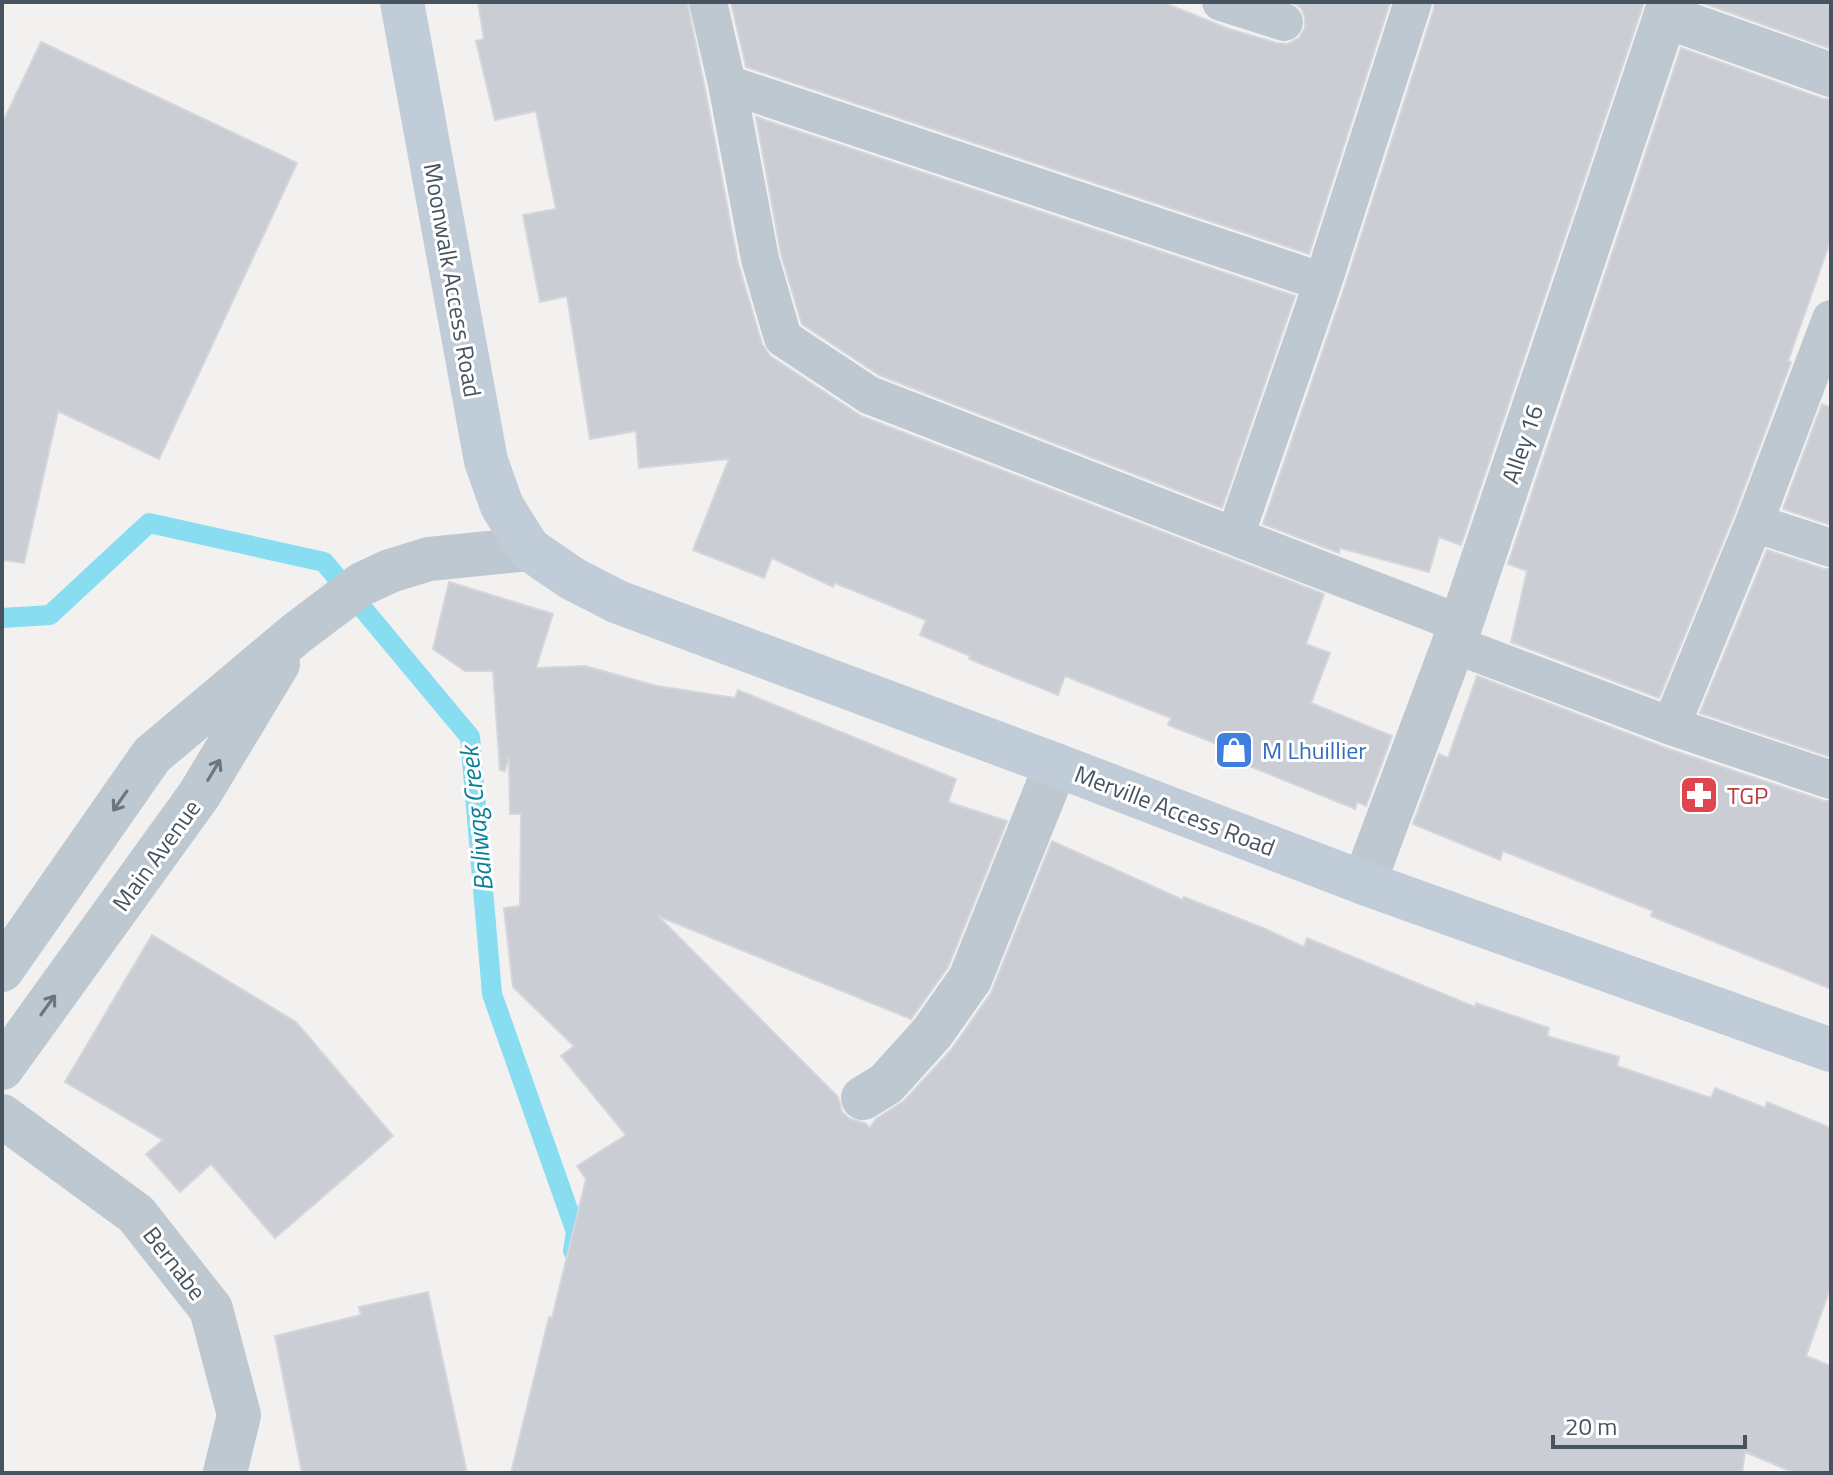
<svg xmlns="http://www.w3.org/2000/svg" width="1833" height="1475" font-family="'Titillium Web',sans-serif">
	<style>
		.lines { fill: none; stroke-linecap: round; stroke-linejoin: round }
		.stream { stroke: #88ddf1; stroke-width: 20 }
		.building { fill: #cacdd3; stroke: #d4d6dc; stroke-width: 2 }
		.lane { stroke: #bdc8d0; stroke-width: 38 }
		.street { stroke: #bdc8d0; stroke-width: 44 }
		.secondary { stroke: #c0ccd8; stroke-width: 44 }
		.oneway { stroke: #6a7781 }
		.labels { text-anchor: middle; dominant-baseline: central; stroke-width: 6; stroke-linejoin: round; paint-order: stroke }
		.street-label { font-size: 24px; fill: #47545f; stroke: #fff }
		.shop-label { font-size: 24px; fill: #366cbe; stroke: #fff; text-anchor: start }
		.health-label { font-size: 24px; fill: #be3a42; stroke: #fff; text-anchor: start }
		.water-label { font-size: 26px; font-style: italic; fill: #07809c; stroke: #fff }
	</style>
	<rect width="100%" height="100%" fill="#f3f0f0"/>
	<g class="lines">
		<path class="stream" d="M2,618L50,615L149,523L324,562L470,737L492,994L576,1232L573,1251"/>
	</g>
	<path class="building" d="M478,2H687L705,89L738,263L762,344L770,356L861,416L1324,594L1306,644L1330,653L1311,703L1392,736L1366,806L1357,802L1355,809L1227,757L1230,749L1168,725L1171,718L1065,676L1058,695L969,659L970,656L920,635L926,620L835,583L833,587L772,558L764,578L693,550L729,459L639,468L636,431L590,439L567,296L540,302L523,215L556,209L536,111L495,120L476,41L484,39Z
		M731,2H1162L1229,29L1277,43L1288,44L1299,38L1305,28V17L1301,8L1292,2H1390L1309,254L746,67Z
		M1434,2H1644L1461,545L1439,537L1429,572L1340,548L1339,553L1263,524L1344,289L1434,9Z
		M1700,2H1831V44L1829,48Z
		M41,42L297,163L159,459L58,411L24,563L2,560V124Z
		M1681,48L1823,99H1831V239L1788,361L1791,362L1734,515L1659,698L1511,642L1527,571L1508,564Z
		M756,117L1295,296L1222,508L879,375L802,324L781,254Z
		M1822,404L1831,408V525L1783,509Z
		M1767,550L1824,569H1831V757L1700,713Z
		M449,582L553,614L536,668L585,666L657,686L735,698L738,690L956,779L948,802L1007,821L948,967L911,1019L658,916L838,1097L842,1112L850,1119L865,1123L870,1128L876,1119L904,1101L951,1050L991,993L1052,841L1183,900L1184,897L1263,928L1304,947L1307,938L1475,1007L1476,1003L1549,1028L1547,1036L1619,1057L1617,1066L1711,1098L1715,1088L1765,1108L1767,1102L1831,1128V1286L1806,1356L1831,1366V1473H1795L1745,1452L1742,1473H511L549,1317L552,1318L586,1179L577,1166L626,1135L561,1056L574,1046L513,987L504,908L520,906L521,814H510L509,757L505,771L500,770L493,671H465L433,649Z
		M1477,676L1663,747L1824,801H1831V989L1651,916L1653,911L1503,851L1500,860L1413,824L1439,754L1448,758Z
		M152,935L296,1022L393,1136L275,1238L211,1164L180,1192L146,1154L163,1140L65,1082Z
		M428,1292L467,1473H302L275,1336L361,1315L359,1307Z"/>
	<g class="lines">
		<path class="lane" d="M708,2L727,84L760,259L783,338L869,395L1461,624
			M1221,2L1284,22
			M727,84L1323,282
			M1754,523L1831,548
			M1235,536L1323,282L1413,2
			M1453,644L1671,726L1831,780
			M1671,726L1754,523L1831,319"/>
		<path class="street" d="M1665,16L1831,75
			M1364,883L1461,624L1670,2
			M2,970L152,755L297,633L362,584L390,571L429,559L529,549
			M2,1068L199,795L278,664
			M863,1098L886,1084L932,1033L970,979L1056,765
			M2,1116L136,1214L211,1309L239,1415L225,1473"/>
		<path class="secondary" d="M402,2L486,461L502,506L529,549L573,579L618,602L1056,765L1364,883L1831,1050"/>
	</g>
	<defs><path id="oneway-shaft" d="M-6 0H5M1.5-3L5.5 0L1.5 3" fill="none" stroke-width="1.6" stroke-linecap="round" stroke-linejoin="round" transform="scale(2)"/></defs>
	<g class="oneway">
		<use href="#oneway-shaft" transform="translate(214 770) rotate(-59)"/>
		<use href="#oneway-shaft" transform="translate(120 801) rotate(125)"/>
		<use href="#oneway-shaft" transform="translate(48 1005) rotate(-54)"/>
	</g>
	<defs>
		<symbol id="shop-square" viewBox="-11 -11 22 22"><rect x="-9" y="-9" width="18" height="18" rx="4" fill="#3f7fe0" stroke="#fff"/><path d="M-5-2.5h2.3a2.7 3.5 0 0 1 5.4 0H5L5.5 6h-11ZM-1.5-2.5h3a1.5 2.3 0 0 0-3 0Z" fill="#fff"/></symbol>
		<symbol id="pharmacy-square" viewBox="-11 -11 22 22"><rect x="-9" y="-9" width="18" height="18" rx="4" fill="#e0444e" stroke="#fff"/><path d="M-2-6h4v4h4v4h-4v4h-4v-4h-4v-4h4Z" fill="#fff"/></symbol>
	</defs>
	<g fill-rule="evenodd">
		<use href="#shop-square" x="1212" y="728" width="44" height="44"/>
		<use href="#pharmacy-square" x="1677" y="773" width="44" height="44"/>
	</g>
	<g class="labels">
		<g class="street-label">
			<text transform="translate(453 280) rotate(80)">Moonwalk Access Road</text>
			<text transform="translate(1522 444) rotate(-71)">Alley 16</text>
			<text transform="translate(1175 810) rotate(21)">Merville Access Road</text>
			<text transform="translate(156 855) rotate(-54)">Main Avenue</text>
			<text transform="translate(175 1263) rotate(52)">Bernabe</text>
		</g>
		<g class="shop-label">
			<text x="1262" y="750">M Lhuillier</text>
		</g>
		<g class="health-label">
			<text x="1727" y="795">TGP</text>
		</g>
		<g class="water-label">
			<text transform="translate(476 819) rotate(-96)">Baliwag Creek</text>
		</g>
	</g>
	<rect width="1833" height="1475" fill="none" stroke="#47545f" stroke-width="8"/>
	<path d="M1553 1435v12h192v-12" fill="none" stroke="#47545f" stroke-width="4"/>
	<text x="1565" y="1435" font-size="24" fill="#47545f" stroke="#ffffff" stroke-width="6" paint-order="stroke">20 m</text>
</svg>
